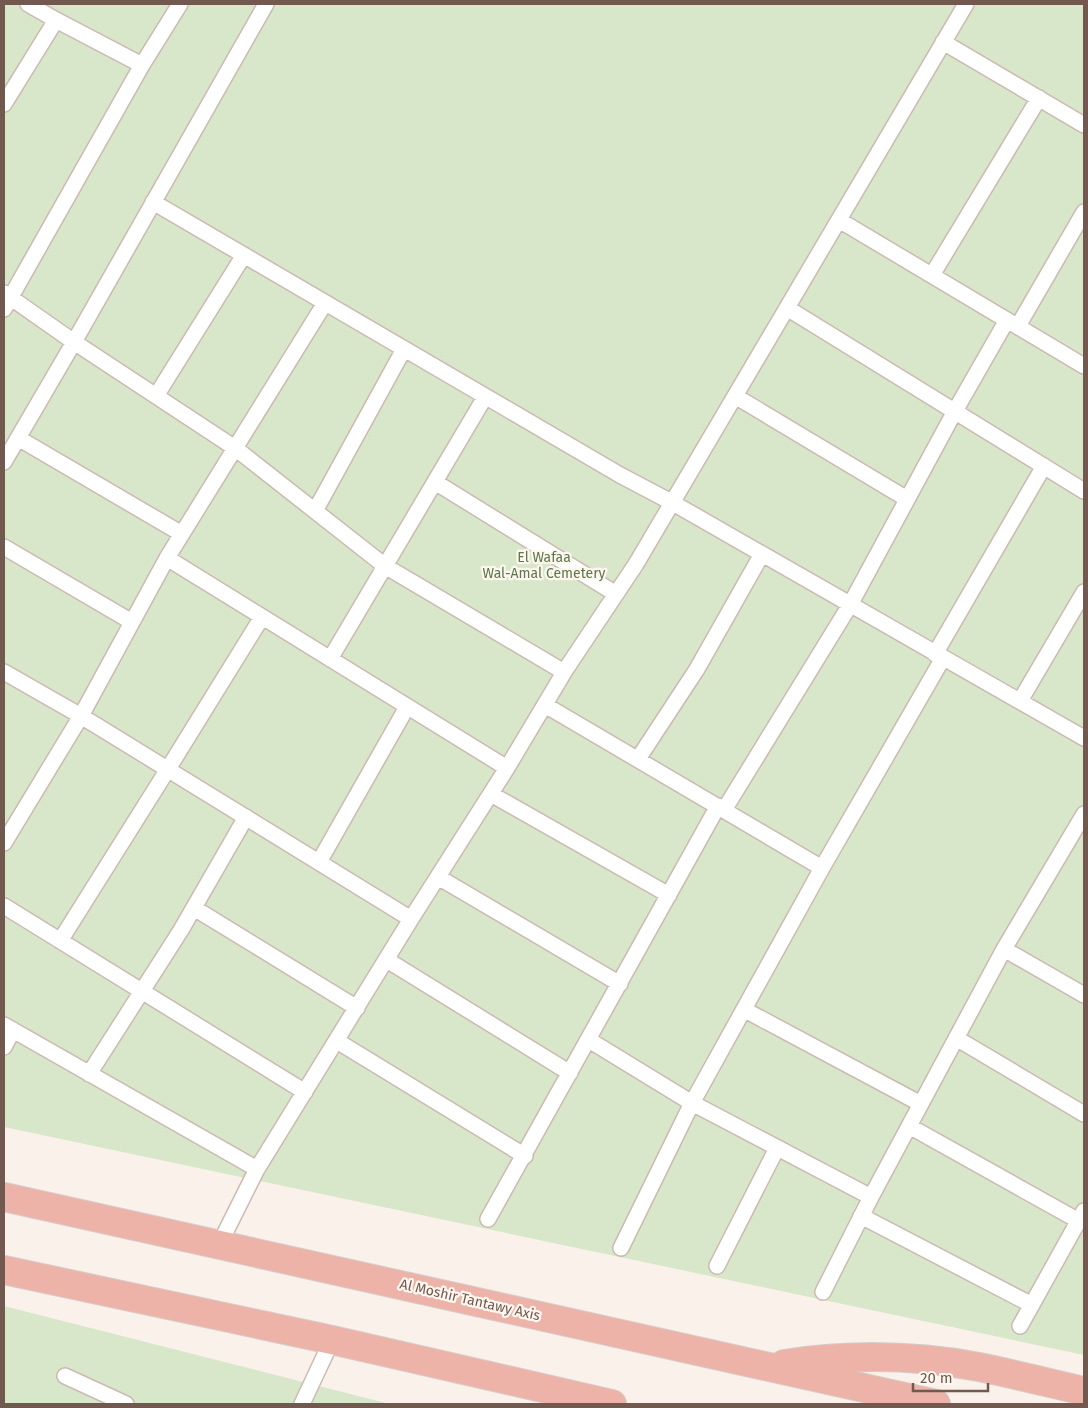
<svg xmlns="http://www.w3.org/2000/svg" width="1088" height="1408" font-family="'Fira Sans',sans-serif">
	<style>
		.green { fill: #d8e7ca }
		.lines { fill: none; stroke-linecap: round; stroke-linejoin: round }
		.lane-casing { stroke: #cbbab1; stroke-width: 18 }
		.highway-casing { stroke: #d5cdca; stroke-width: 30 }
		.lane { stroke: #fff; stroke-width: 15 }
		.highway { stroke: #edb3a8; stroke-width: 28 }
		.labels { text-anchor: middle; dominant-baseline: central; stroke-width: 4.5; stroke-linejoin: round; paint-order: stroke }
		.park-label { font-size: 14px; fill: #5c774a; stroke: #fdf7f0 }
		.street-label { font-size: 14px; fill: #725950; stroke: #fdf7f0 }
	</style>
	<rect width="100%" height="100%" fill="#faf2ea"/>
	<path class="green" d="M4,4H1084V1355L4,1127Z
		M4,1306L390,1404H4Z"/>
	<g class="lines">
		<defs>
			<path id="lane" d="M28,4L56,20L142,65
				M943,42L1084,125
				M4,104L56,20
				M153,202L620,475L673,503L1084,738
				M839,220L1084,366
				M932,275L1039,98
				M4,293L74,342L235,448L385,566L564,672
				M787,308L1084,491
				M4,309L142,65L180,4
				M1018,326L1084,212
				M156,396L244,255
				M735,396L907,499
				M18,438L182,534
				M4,462L74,342L266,4
				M435,482L616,594
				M315,511L404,349
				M4,547L132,622
				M167,558L325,303
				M935,654L1044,466
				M330,659L485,397
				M4,672L81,716L411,919
				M1020,701L1084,592
				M545,705L822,868
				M638,759L697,669L762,554
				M491,794L669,895
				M724,810L850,605L955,411L1007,320
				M4,843L81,716L167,558L507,768
				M319,862L407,707
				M438,877L620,984
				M4,906L305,1092
				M194,908L357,1008
				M60,941L168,769L262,617
				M1004,949L1084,995
				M387,960L570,1073
				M745,1010L921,1104
				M4,1025L257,1169
				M956,1038L1084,1114
				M589,1040L692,1103L621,1248
				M337,1041L525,1156
				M4,1047L13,1030
				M89,1074L181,930L246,817
				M909,1126L1079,1221
				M871,1197L692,1103L822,868L943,658
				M861,1216L1032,1305
				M488,1219L718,806
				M220,1243L257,1169L411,919L507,768L566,669L636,564L966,4
				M717,1266L777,1148
				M823,1292L871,1197L1004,949L1084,814
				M1020,1326L1084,1211
				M65,1376L126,1404
				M302,1404L332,1340"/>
			<path id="highway" d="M4,1197C315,1264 625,1337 936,1404
				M4,1270L332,1340L612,1404
				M784,1364C849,1354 915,1355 979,1367C1014,1374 1049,1383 1084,1391"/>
		</defs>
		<use href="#lane" class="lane-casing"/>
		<use href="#highway" class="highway-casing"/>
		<use href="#lane" class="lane"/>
		<use href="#highway" class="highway"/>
	</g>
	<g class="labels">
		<g class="park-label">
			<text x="544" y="557">El Wafaa<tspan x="544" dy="16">Wal-Amal Cemetery</tspan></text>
		</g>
		<g class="street-label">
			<text transform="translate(470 1300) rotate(13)">Al Moshir Tantawy Axis</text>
		</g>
	</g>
	<rect width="1088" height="1408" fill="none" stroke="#725950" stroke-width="10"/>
	<path d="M913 1383v8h75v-8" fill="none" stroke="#725950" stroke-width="2.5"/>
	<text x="920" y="1383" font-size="15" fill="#725950" stroke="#fdf7f0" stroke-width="4" paint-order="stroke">20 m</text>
</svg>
